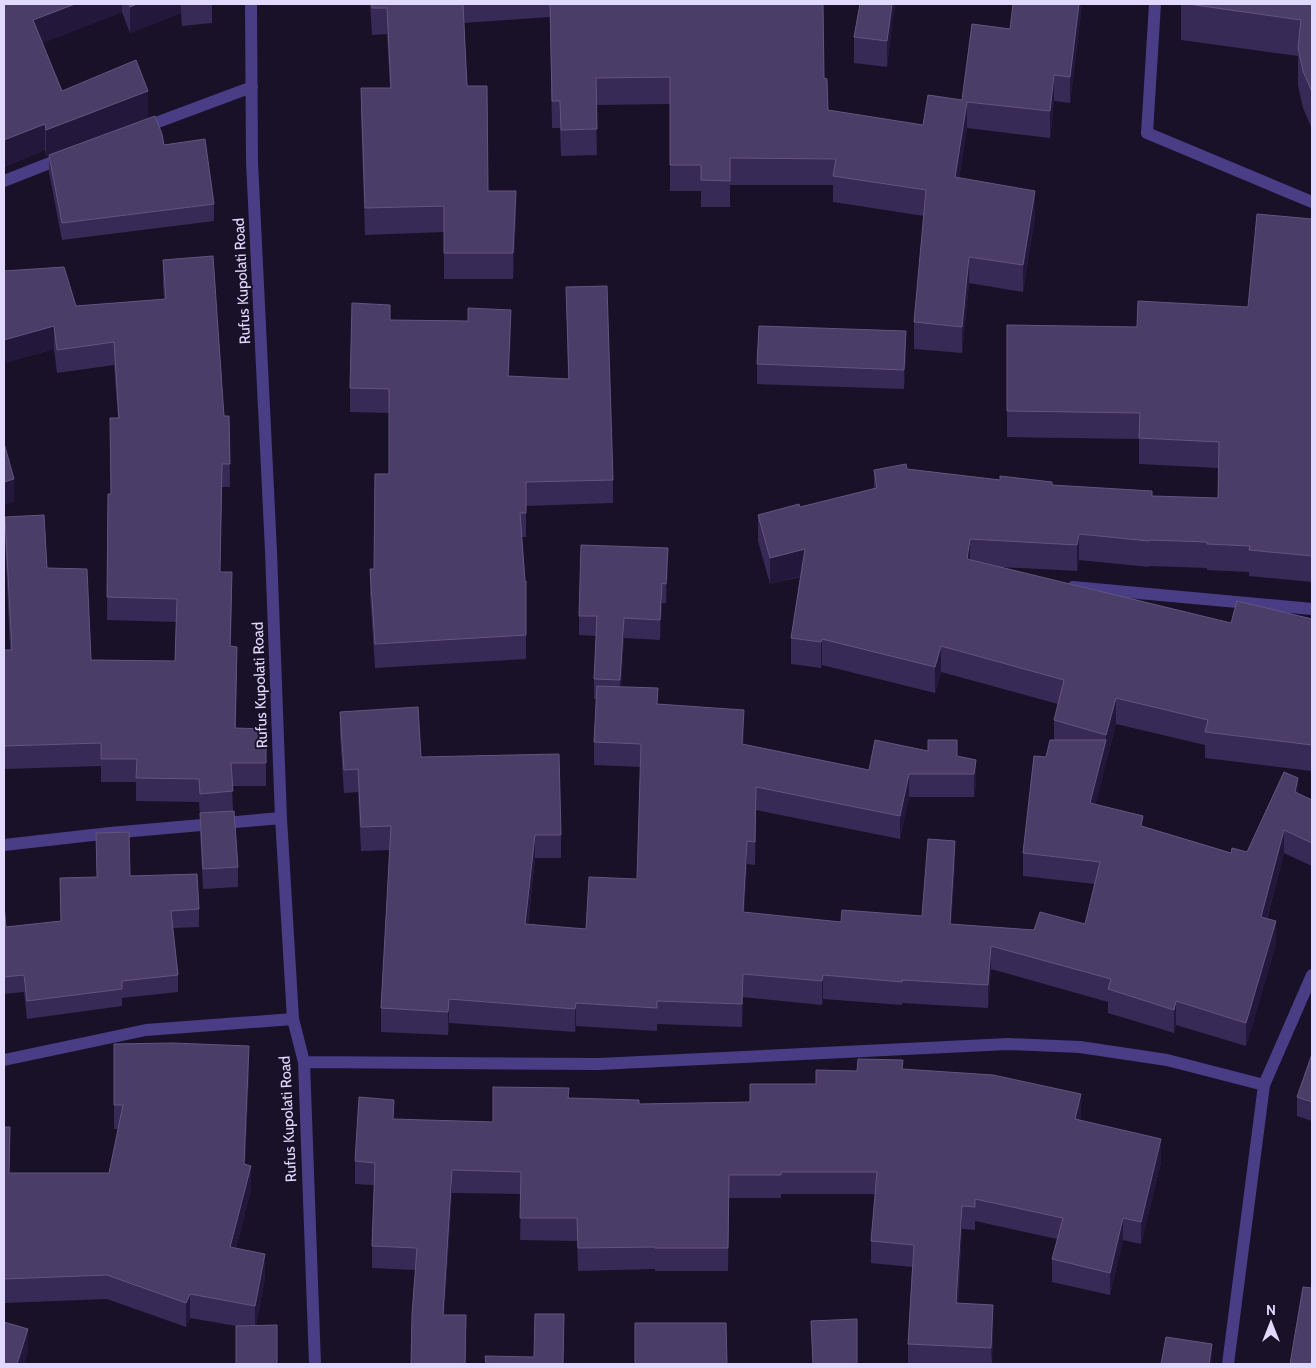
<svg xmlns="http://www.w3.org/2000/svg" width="1316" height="1368" font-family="Cabin,sans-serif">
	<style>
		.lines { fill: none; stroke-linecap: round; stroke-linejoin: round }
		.minor { stroke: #493d86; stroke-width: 12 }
		.wall { fill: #382a56 }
		.shaded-wall { fill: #23183c }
		.building { fill: #4a3d68; stroke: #62557f }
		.labels { text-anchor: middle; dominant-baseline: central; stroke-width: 4; stroke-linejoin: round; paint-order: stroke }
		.street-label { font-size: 15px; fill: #e2d9fe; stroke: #181128 }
	</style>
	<rect width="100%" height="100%" fill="#181128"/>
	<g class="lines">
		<path class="minor" d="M251,4L252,162L271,551L281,818L293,1019L304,1062L315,1364
			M1155,4L1147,133L1312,202
			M142,128L252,87
			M4,181L65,157
			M1073,587L1312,609
			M4,845L110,833L281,818
			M4,1060L146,1030L293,1019
			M304,1062L599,1064L1008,1044L1080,1047L1167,1060L1264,1085
			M1228,1364L1264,1085L1312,975"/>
	</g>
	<path class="wall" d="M4,4H212V23L182,26L181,13L130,33L122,12L42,43L62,91L148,118L46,156L45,150L4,167Z
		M370,4H823L824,78L828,110L923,125L962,100L1010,29L1082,4L1070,103L1054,101L1050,138L967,128L959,178L1035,217L1023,292L969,283L962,353L914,349V322L924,216L833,202V185H730V207H701V191H670V104L596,105L597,155L561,156L560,128H552L550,17L464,23L467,86L488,191L516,217L513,279H444V232L365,235L361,115V88H390L387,34L372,35Z
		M1181,4H1312V129L1303,108L1298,85V56L1181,40Z
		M892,25L887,67L854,63V37Z
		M164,145L214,204V221L62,240L49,172V155Z
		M1312,219V582L1249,576V572L1207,570V568L1149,566V567L1079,560L1077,571L1000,567L1231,623L1312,619V771L1205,758V745L1116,724L1095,804L1143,826L1231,853L1247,852L1298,793L1312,800V866L1284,853L1267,919L1276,944L1246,1046L1176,1025L1174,1033L1108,1013V1002L991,969L988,1008L902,1003V1005L823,999L822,1005L743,997L742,1027L657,1024V1031L576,1026L575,1032L449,1023L448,1035L381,1032V1008L390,850L361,851L358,792L344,793L340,735V712L561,835V858H535L528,925L586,929L637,879L641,767L594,765V742L596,699H594V679L596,636L579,635V616L668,568L666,603H662L660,640L624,638L621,687L658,704L744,733L743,744L869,770L957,756L976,760V783L974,797H909L900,839L756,810L755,865L747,864L744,913L841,922L922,916L955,864L951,924L1034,930L1085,924L1095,884L1023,876V853L1046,757L1054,740V720L1058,704L941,672L935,693L822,665L821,668L791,664V638L800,577L770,584L758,541V515L800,507L874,488V470L907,469L1000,480L1152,496L1218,498L1219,468L1139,464V439L1007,437V325L1137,327L1248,307Z
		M163,260L224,416H229L230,487H222L220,572L232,595L231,646L237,670L236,728L266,729V786H232L233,811L238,867V887L203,889L200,833V817L199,802L136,801V782H101V766L4,769V650H10L5,540V517L47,568L91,660L175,661L176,622L107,620L108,494H111L118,418L114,365L57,373L54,349L4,363L76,306L164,300L163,283Z
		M566,287L613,480V503L526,506V537H522L525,581H526V659L375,668L370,593V569H374L389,474V413L350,412V388L390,320L468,321V308L511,334L509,376L568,379Z
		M906,351L904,389L757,384V364Z
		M130,876L199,909V927L173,928L178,975V992L122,998V1006L27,1019L24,992L4,994V904L6,927L61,921L60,878Z
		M114,1044L249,1070L245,1165L251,1190L236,1248L265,1278L256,1326H236L190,1318L186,1327L107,1299L4,1303V1127L9,1173H109L118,1129H114Z
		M1312,1054V1121L1297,1116V1097Z
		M903,1069L1081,1116L1080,1120L1161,1162L1141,1244L1123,1240L1110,1295L1052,1282V1259L1057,1239L975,1221V1230L962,1229L958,1303L993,1327L992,1364H908V1344L912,1267L871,1263V1241L875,1194H781V1198H729L728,1271H655V1269L578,1271L577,1241L520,1240L521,1194L452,1193L444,1315L466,1338V1364L415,1270L372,1268V1246L374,1185L355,1184V1161L394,1119L493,1122L569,1098L639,1104L750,1102L816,1084L857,1071Z"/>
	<path class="shaded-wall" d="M75,4H122V12L33,47V20Z
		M137,4H181V13L130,33V7Z
		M892,4H896L892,25L887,67V41Z
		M1079,4H1082L1070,103V77Z
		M1054,75V101L1050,138V111Z
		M148,91V118L46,156V130Z
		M967,102V128L955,203V177Z
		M45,124V150L4,167V140Z
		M516,191V217L513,279V253Z
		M1035,191V217L1023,292V265Z
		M969,257V283L962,353V327Z
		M511,310V334L508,400V376Z
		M54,326V349L4,363V340Z
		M906,331V351L904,389V370Z
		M14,479V502L4,505V482Z
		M1079,534V560L1077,571V545Z
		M970,539V565L967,559Z
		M668,548V568L666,603V584Z
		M805,549V575L770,584V558Z
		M662,583V603L660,640V620Z
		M624,618V638L620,700V680Z
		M822,639V665L821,668V642Z
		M941,646V672L935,693V667Z
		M1116,698V724L1106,761V735Z
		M744,710V733L742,767V744Z
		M1106,740V764L1090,826V803Z
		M976,760V783L974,797V774Z
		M909,774V797L900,839V816Z
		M1298,778V801L1295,792Z
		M756,787V810L755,865V842Z
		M1284,830V853L1261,940V917Z
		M535,835V858L525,947V924Z
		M747,841V864L743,936V912Z
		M955,841V864L950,947V924Z
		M1276,921V944L1246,1046V1023Z
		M991,946V969L988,1008V985Z
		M743,974V997L742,1027V1004Z
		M823,975V999L822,1005V981Z
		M449,999V1023L448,1035V1012Z
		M1176,1001V1025L1174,1033V1010Z
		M576,1003V1026L575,1032V1009Z
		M249,1046V1070L244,1188V1164Z
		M1081,1094V1116L1075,1141V1119Z
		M1161,1139V1162L1141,1244V1222Z
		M251,1166V1190L230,1271V1247Z
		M452,1170V1193L443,1337V1315Z
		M962,1206V1229L956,1326V1303Z
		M1123,1218V1240L1110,1295V1273Z
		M265,1254V1278L255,1330V1306Z
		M190,1294V1318L186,1327V1303Z
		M993,1305V1327L991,1364V1348Z
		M466,1315V1364H465Z
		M28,1329V1352L24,1364H17Z
		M1212,1344V1364H1209Z"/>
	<path class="building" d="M4,4H75L33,20L62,91L136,60L148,91L46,130L45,124L4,140Z
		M129,4H137L130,7Z
		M372,4H463L467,86H487L488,191H516L513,253H444V206L365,208L361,88H391L387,8H372Z
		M550,4H823L824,78L827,79L828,110L923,125L928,95L962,100L972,24L1010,29L1013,4H1079L1070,77L1054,75L1050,111L967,102L955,177L1035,191L1023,265L969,257L962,327L914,322L926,190L833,176L836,159L730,158V181L701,180V165H670V77L596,78L597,129L561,130L560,101H552Z
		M860,4H892L887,41L854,37Z
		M1188,4H1312V92L1303,71L1298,48L1301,20Z
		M155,116L162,134L164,145L205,139L214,204L62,223L49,155Z
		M1257,214L1312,219V556L1249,550L1250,546L1207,544V542L1149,540V541L1079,534L1077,545L970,539L967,559L1231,623L1237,601L1312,619V745L1205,732L1208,720L1116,698L1106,735L1054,720L1064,680L941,646L935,667L822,639L821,642L791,638L805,549L770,558L758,515L799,504L800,507L877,488L874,470L906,464L907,469L1000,480V476L1052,482V485L1152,491V496L1218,498L1219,442L1139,438L1140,413L1007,411V325L1137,327L1138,301L1248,307Z
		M213,256L224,416H229L230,464H222L220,572H232L230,646L237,647L235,728L266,729V763H231L233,791L200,794L199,779L136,778L137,759H101V743L4,746V650H12L5,517L44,515L47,568L87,569L91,660L175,661L177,599L107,597L108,494H111L110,418H119L114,342L57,350L54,326L4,340V271L64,267L76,306L166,299L163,260Z
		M607,286L613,480L526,482V513H520L525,581H526V635L375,644L370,569H374L375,474H389V389L350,388L352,303L390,305V320L468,321V308L511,310L508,376L569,379L566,287Z
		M759,326L906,331L904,370L757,364Z
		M4,443L14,479L4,482Z
		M581,545L668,548L666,584L662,583L660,620L624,618L620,680L594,679L597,616H579Z
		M597,686L658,688L657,704L744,710L742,744L869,770L875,740L928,751V740H957V756L976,760L974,774H909L900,816L756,787L755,842L747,841L743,912L841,922L842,910L922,916L928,839L955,841L950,924L1034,930L1040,912L1085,924L1100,862L1023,853L1034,756L1046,757L1050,740H1106L1090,803L1143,816L1141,826L1231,853L1232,848L1247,852L1284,772L1298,778L1295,792L1312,800V843L1284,830L1261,917L1276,921L1246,1023L1176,1001L1174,1010L1108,989L1111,979L991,946L988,985L902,980V982L823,975L822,981L743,974L742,1004L657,1001V1008L576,1003L575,1009L449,999L448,1012L381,1008L391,826L361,827L358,769L344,770L340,712L418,707L421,757L559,754L561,835H535L525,924L586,929L589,877L637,879L641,744L594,742Z
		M234,811L238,867L203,869L200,813Z
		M129,832L130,876L197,874L199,909L171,911L178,975L122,981V989L27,1001L24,975L4,977V904L6,927L61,921L60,878L97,877L96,833Z
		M172,1043L249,1046L244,1164L251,1166L230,1247L265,1254L255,1306L190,1294L186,1303L107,1275L4,1279V1127H10L9,1173H109L123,1105H114V1044Z
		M1312,1054V1102L1297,1097Z
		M858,1059L903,1060L902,1069L993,1075L1081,1094L1075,1119L1161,1139L1141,1222L1123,1218L1110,1273L1052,1259L1063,1218L975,1199V1207L962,1206L956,1303L993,1305L991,1348L908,1344L914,1245L871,1241L877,1172H781V1175H729L728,1248H655V1247L578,1248L577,1218H520L521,1172L452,1170L443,1315H466L465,1364H411L412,1314L417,1248L372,1246L375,1163L355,1161L359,1097L394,1100L393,1119L493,1122V1087L569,1088L568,1098L639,1100V1104L750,1102V1084H816V1070L857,1071Z
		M1303,1287L1312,1288V1364H1290Z
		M535,1314H564L563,1364H486L485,1356L534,1357Z
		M857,1319V1364H813L811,1321Z
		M4,1322L28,1329L17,1364H4Z
		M635,1323H726L727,1364H635Z
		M277,1325V1364H236V1326Z
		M1166,1337L1212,1344L1209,1364H1161Z"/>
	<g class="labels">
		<g class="street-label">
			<text transform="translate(242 281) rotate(-93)">Rufus Kupolati Road</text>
			<text transform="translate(260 685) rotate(-92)">Rufus Kupolati Road</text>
			<text transform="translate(288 1119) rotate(-93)">Rufus Kupolati Road</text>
		</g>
	</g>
	<rect width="1316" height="1368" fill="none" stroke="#e2d9fe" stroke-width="10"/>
	<g transform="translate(1271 1323)" stroke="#181128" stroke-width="4" paint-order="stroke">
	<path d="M0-4L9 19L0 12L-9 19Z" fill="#e2d9fe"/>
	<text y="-8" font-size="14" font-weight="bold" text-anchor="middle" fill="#e2d9fe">N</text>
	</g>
</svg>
